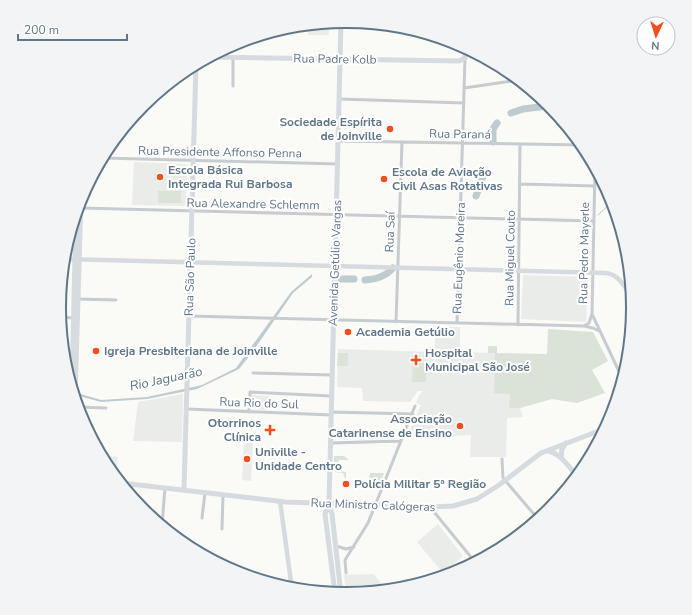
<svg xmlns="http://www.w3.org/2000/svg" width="692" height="615" font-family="'Nunito Sans',sans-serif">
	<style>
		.built { fill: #eaecea }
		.green { fill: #dbe2d8 }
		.water { fill: #becbcf }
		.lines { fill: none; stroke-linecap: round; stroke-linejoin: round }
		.stream { stroke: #becbcf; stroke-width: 1 }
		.river { stroke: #becbcf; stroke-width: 7 }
		.street { stroke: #c7ccd0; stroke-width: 3 }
		.secondary { stroke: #d6dbdf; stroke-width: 4.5 }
		.primary { stroke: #d6dbdf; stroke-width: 5 }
		.poi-dot { fill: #f64c1b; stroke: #fff; stroke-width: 1.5 }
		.labels { text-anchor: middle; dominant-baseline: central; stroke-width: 4; stroke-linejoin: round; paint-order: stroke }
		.street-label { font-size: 12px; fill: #617686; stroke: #fff }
		.poi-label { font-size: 12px; font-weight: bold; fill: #617686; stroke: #fff; text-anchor: start }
		.water-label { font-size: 13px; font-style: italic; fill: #5d767e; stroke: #fff }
		.rim { fill: none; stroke: #617686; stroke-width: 2 }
	</style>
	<rect width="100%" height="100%" fill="#fafaf7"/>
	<path class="built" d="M308,28L329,29V35H308Z
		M134,162L186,164L187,166L186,205L185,206L132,205Z
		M523,275L588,277L586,322L521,319Z
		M435,327H460V352L495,353V393H510L509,408H520L523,417L507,418L506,457H470L471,435L451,436L408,434L421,405L416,403L419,395L423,391H418L410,402L363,401L362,388L337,387L338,349L435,352Z
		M183,394L182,442L133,441L138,402Z
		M251,395L269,396L268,410L251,409Z
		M244,440H253L251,481L242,480Z
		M102,455L118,457L116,475L108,466Z
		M438,524L463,556L443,573L417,542Z
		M374,574L386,590L346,594L344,575Z"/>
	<path class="green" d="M158,191H181V203H158Z
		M548,329L593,332L608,361L592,370L605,393L577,403L552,399L520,408H509L510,394L494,393L495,353H488V346H497V353L547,354Z
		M338,353H348V366H337Z
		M413,360L426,361V382H412Z
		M334,456H344L349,460H339L338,467L340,468V471L346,472V481L343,473L334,472Z
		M370,473H384L381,482L369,480Z"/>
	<path class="water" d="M312,274V277L293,293L251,354L239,369L197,389L147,399L101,402L75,395L74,392L101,400L147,397L202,385L236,368L291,292Z"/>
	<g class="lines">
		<path class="stream" d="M598,215L612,202"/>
		<path class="river" d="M511,113L523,109L547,106L551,111H553
			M493,142V129L497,123
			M476,196L485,171
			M341,279H354
			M365,280C376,279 385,277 393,268"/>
		<path class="street" d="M414,33H423
			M233,86V57
			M464,88L519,80
			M339,99L464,103
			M338,141L582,145
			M103,158L338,164
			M520,184L595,186
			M80,208L594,221
			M78,299L116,300
			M592,314L622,378
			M189,316L584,326L593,328L599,331
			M60,317L73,318
			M396,322L402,142
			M457,323L465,58
			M518,325L520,144
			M584,326L589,323L592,314L595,168
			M64,353H72
			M253,373L332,375
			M78,407L106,408
			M187,409L331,415
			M249,412L250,392L331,396
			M331,412L413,414
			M330,443L401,441
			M502,459L503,478L538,519
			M131,495L132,484
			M430,507L475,562
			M202,518L205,493
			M162,525L165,488
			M222,529L223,495
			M336,546L346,549L354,547
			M346,573L345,560L368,523L415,406"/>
		<path class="secondary" d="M64,259L606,273C618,274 624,286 631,295
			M280,501L292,589"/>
		<path class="primary" d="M210,57L459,61L465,58V48
			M72,385L76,214
			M75,397L81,200
			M547,451C561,453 568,466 577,476
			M561,458L562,449L566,443
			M121,483L286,502L430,507L453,506L477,499L499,485L541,453L604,429
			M184,490L196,64
			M329,504L325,514L335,593
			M341,594L332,514L329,504L341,21"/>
	</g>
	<g class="poi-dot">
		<circle cx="390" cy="129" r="4"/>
		<circle cx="160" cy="177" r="4"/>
		<circle cx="384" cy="179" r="4"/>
		<circle cx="348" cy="332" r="4"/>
		<circle cx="96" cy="351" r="4"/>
		<path d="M414 354h4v4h4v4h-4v4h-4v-4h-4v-4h4z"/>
		<circle cx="460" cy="426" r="4"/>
		<path d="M268 424h4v4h4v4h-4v4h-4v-4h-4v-4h4z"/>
		<circle cx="247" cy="459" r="4"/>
		<circle cx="346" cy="484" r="4"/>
	</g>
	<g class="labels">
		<g class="street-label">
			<text transform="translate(335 59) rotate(1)">Rua Padre Kolb</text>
			<text transform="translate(460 134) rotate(1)">Rua Paraná</text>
			<text transform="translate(220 152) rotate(1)">Rua Presidente Affonso Penna</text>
			<text transform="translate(253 204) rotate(1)">Rua Alexandre Schlemm</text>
			<text transform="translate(390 232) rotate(-88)">Rua Saí</text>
			<text transform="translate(584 253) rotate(-89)">Rua Pedro Mayerle</text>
			<text transform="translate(459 258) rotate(-88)">Rua Eugênio Moreira</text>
			<text transform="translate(510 258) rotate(-89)">Rua Miguel Couto</text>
			<text transform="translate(335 263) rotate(-88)">Avenida Getúlio Vargas</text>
			<text transform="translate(190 277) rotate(-88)">Rua São Paulo</text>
			<text transform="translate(259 403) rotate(2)">Rua Rio do Sul</text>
			<text transform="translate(373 505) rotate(2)">Rua Ministro Calógeras</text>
		</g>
		<g class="poi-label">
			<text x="382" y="122" text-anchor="end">Sociedade Espírita<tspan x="382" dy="14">de Joinville</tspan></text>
			<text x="168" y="170">Escola Básica<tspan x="168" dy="14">Integrada Rui Barbosa</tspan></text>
			<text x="392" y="172">Escola de Aviação<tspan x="392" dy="14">Civil Asas Rotativas</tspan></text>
			<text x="356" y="332">Academia Getúlio</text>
			<text x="104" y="351">Igreja Presbiteriana de Joinville</text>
			<text x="425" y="353">Hospital<tspan x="425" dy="14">Municipal São José</tspan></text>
			<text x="452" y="419" text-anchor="end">Associação<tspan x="452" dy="14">Catarinense de Ensino</tspan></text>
			<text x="261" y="423" text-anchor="end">Otorrinos<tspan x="261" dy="14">Clínica</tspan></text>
			<text x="255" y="452">Univille -<tspan x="255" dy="14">Unidade Centro</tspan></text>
			<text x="354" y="484">Polícia Militar 5ª Região</text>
		</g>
		<g class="water-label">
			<text transform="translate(166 379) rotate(-12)">Rio Jaguarão</text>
		</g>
	</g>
	<path d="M0 0H692V615H0ZM345 28H347A279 279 0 0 1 626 307V308A279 279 0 0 1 347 587H345A279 279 0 0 1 66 308V307A279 279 0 0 1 345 28Z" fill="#f2f4f5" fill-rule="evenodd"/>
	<path class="rim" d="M345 28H347A279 279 0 0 1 626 307V308A279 279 0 0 1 347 587H345A279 279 0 0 1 66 308V307A279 279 0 0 1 345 28Z"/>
	<g transform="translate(656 36) rotate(184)"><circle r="19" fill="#ffffff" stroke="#c0c8cf"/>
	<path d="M0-3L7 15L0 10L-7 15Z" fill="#f64c1b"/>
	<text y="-6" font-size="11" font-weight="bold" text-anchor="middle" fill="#617686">N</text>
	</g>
	<path d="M18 34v6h109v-6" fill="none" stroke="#617686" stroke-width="2"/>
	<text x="24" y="34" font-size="12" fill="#617686" stroke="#ffffff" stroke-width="3" paint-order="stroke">200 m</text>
</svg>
